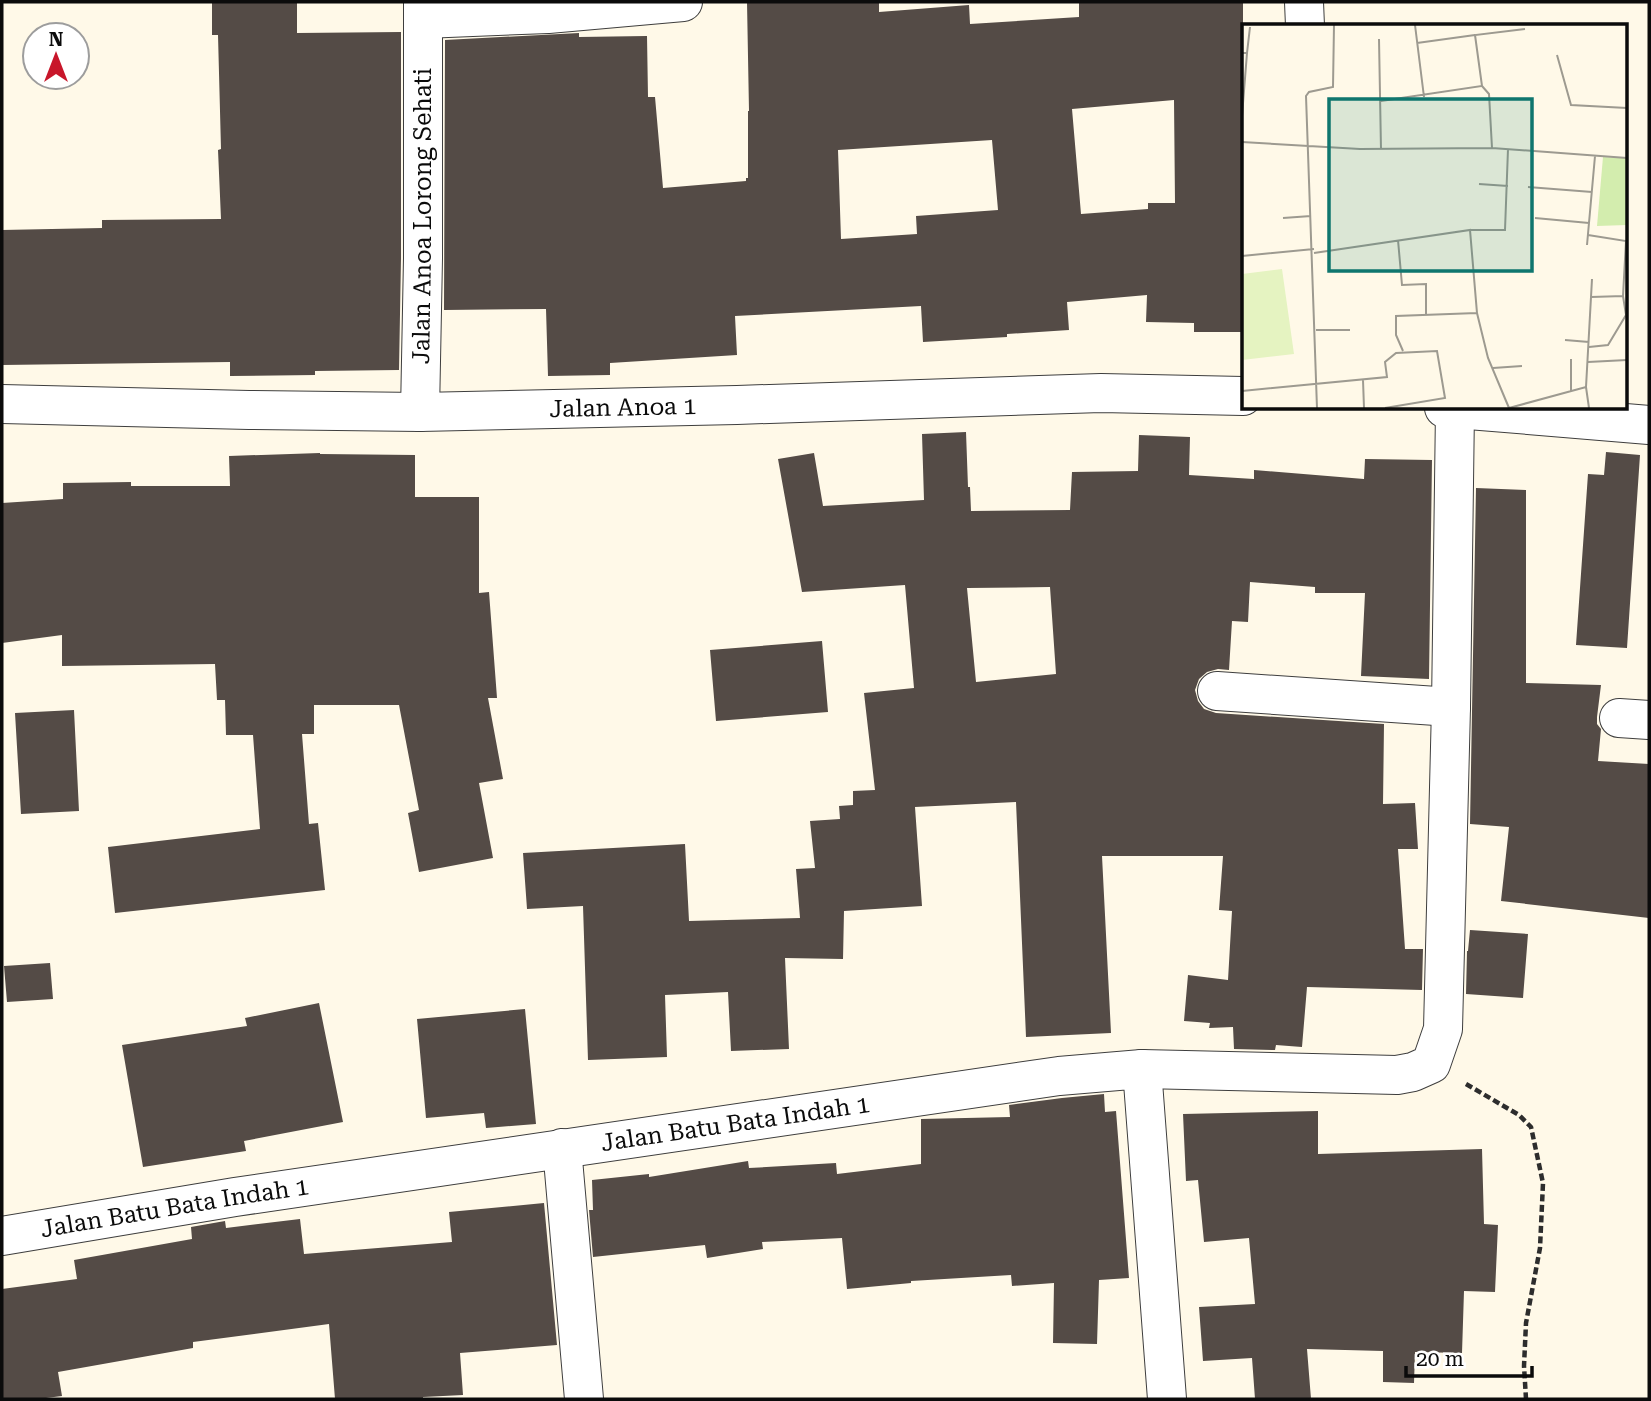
<svg xmlns="http://www.w3.org/2000/svg" width="1651" height="1401" font-family="'Roboto Serif',serif">
	<style>
		.building { fill: #544b46; fill-rule: evenodd }
		.lines { fill: none; stroke-linecap: round; stroke-linejoin: round }
		.minor-casing { stroke: #3e3e3e; stroke-width: 40 }
		.path { stroke: #2d2d2d; stroke-width: 4.5; stroke-dasharray: 7 3.5; stroke-linecap: butt }
		.minor { stroke: #fff; stroke-width: 38 }
		.labels { text-anchor: middle; dominant-baseline: central; stroke-width: 7; stroke-linejoin: round; paint-order: stroke }
		.street-label { font-size: 24px; fill: #0b0b0b; stroke: #fff }
		.inset-road { fill: none; stroke: #9d9a90; stroke-width: 2 }
		.view { fill: #0f766e; fill-opacity: 0.15; stroke: #0f766e; stroke-width: 3.5 }
		.inset-edge { fill: none; stroke: #0b0b0b; stroke-width: 3.5 }
	</style>
	<rect width="100%" height="100%" fill="#fff9e8"/>
	<path class="building" d="M212,2H297V33L401,32V258L399,370L315,371V375L230,376V362L2,365V230L102,228V220L221,219L218,150L221,149L218,35H212Z
		M747,2H879V12L969,5L970,24L1079,17V2H1243V332H1194V323L1146,322L1147,295L1067,302L1069,330L1007,334V337L923,342L921,306L735,316L737,355L610,363V375L548,376L546,309L444,310L445,40L579,33V37L647,36L648,97H655L663,188L746,181V178H748V111H749ZM1174,100L1175,203H1148V209L1081,214L1072,109ZM992,140L998,210L916,216L917,234L841,239L838,150Z
		M966,432L968,487H970L971,511L1070,510L1072,472L1138,471L1139,435L1190,437L1189,475L1254,479V470L1364,479L1365,459L1432,460L1429,679L1361,676L1365,593H1315V587L1250,582L1248,622L1232,621L1229,670L1218,669L1207,672L1199,679L1195,690L1198,701L1204,709L1216,713L1384,724L1383,804L1415,803L1418,849H1398L1405,949H1423L1422,990L1307,987L1302,1047L1276,1045L1275,1050L1234,1049L1233,1027L1209,1028L1210,1023L1184,1021L1188,975L1228,980L1232,911L1219,910L1223,856H1102L1111,1033L1026,1037L1016,802L915,807L922,906L844,911L843,959L785,958L789,1049L731,1051L728,992L665,995L667,1057L588,1060L583,906L527,909L523,853L685,844L689,921L800,918L796,869L815,868L810,821L840,819L839,806L853,805V791L875,790L864,693L914,688L905,585L802,592L778,459L814,453L823,506L924,500L922,434ZM1050,587L1056,674L976,682L967,588Z
		M1606,452L1640,455L1627,648L1576,645L1588,474L1604,475Z
		M320,453V454L415,455V497H479V593L489,592L497,698H488L503,779L479,783L493,858L419,872L408,813L419,810L399,705H314V734H302L309,824L318,823L325,890L115,913L108,847L260,829L253,735H226L225,700H217L215,664L62,666V635L2,643V503L63,499V483L131,482V486H230L229,456Z
		M1476,488L1526,490V683L1601,685L1597,717V724L1601,729L1598,761L1649,764V918L1501,901L1509,827L1470,824Z
		M822,641L828,712L716,721L710,650Z
		M74,710L79,811L21,814L15,713Z
		M1470,930L1528,934L1523,998L1466,994L1467,951H1468Z
		M50,963L53,999L7,1002L4,966Z
		M319,1003L343,1122L244,1141L246,1151L143,1167L122,1045L247,1026L245,1018Z
		M525,1009L536,1124L486,1128L484,1113L426,1118L417,1019Z
		M1104,1094L1105,1112L1116,1111L1129,1278L1099,1280L1097,1344L1053,1343L1054,1283L1012,1286L1011,1275L911,1281V1283L847,1289L842,1238L762,1242L763,1249L707,1258L705,1245L593,1257L589,1210H593L592,1180L649,1174V1177L748,1161L749,1168L836,1163L837,1174L921,1164V1119L1010,1117L1009,1105L1062,1098Z
		M1318,1111V1154L1482,1149L1484,1224L1498,1225L1495,1292L1464,1291L1462,1353L1415,1352L1414,1383L1383,1382V1351L1307,1349L1311,1399H1255L1252,1358L1203,1361L1199,1307L1255,1304L1249,1238L1204,1242L1198,1180L1186,1181L1183,1114Z
		M544,1203L557,1345L460,1353L463,1395L423,1397V1399H335L329,1324L193,1342V1348L58,1372L62,1396L38,1399H2V1289L77,1279L74,1260L192,1239L191,1227L225,1221L226,1228L300,1219L304,1254L452,1242L449,1212Z"/>
	<g class="lines">
		<defs>
			<g id="minor">
				<path d="M1304,2L1305,26"/>
				<path d="M423,19L548,14L683,2"/>
				<path id="s1" d="M2,404L249,410L420,412L737,405L1101,393L1243,396"/>
				<path d="M1444,408L1649,425"/>
				<path id="s2" d="M420,412L423,258V2"/>
				<path d="M1217,691L1451,707"/>
				<path d="M1619,718L1649,720"/>
				<path d="M1142,1069L1397,1075L1413,1072L1431,1064L1443,1029L1451,707L1455,409"/>
				<path d="M562,1148L584,1399"/>
				<path id="s3" d="M2,1236L235,1197L1059,1076L1142,1069L1167,1399"/>
			</g>
		</defs>
		<use href="#minor" class="minor-casing"/>
		<path class="path" d="M1466,1084L1519,1115L1531,1127L1543,1183L1540,1248L1526,1323L1524,1366L1526,1399"/>
		<use href="#minor" class="minor"/>
	</g>
	<g class="labels">
		<g class="street-label">
			<text stroke="none"><textPath href="#s2" startOffset="196">Jalan Anoa Lorong Sehati</textPath></text>
			<text stroke="none"><textPath href="#s1" startOffset="621">Jalan Anoa 1</textPath></text>
			<text stroke="none"><textPath href="#s3" startOffset="742">Jalan Batu Bata Indah 1</textPath></text>
			<text stroke="none"><textPath href="#s3" startOffset="175">Jalan Batu Bata Indah 1</textPath></text>
		</g>
	</g>
	<g transform="translate(1242 24)">
		<rect width="385" height="385" fill="#fff9e8"/>
		<path d="M361,133L385,134V201L355,202Z" fill="#d3edae"/>
		<path d="M40,245L52,330L0,336V250Z" fill="#e5f3c1"/>
		<path class="inset-road" d="M173,1L182,73M137,15L139,126M175,19L233,11M0,29H5L0,92M5,29L8,3M315,31L329,81L385,84M240,62L247,70L250,124M139,77L240,62L233,11L283,5M0,118L118,125L250,124L385,134M237,160L266,162M286,163L350,168M41,194L69,192M293,194L347,199M228,206H263L266,125M346,211L384,217L381,272M156,216L160,261L184,260V290M345,221L353,132M72,229L228,206L235,289L246,334L267,384M0,232L72,225M74,306H108M323,316L347,318M347,323L366,321L384,291L381,272L349,273M161,327L154,311V292L235,289M346,338L385,336M251,344L280,342M121,356L122,384M344,363L350,255M0,367L145,353L143,338L154,329L195,327L203,374L143,384M329,367V335M75,384L64,72L67,68L91,63L92,1M267,384L344,363L347,384"/>
		<path class="view" d="M87,75H290V247H87Z"/>
		<rect width="385" height="385" class="inset-edge"/>
	</g>
	<rect width="1651" height="1401" fill="none" stroke="#0b0b0b" stroke-width="7"/>
	<g transform="translate(56 56)"><circle r="33" fill="#ffffff" stroke="#9d9d9d" stroke-width="2"/>
	<path d="M0-5L12 26L0 18L-12 26Z" fill="#c8162a"/>
	<text y="-10" font-size="19" font-weight="bold" text-anchor="middle" fill="#0b0b0b">N</text>
	</g>
	<path d="M1406 1366v10h126v-10" fill="none" stroke="#0b0b0b" stroke-width="3.5"/>
	<text x="1416" y="1366" font-size="21" fill="#0b0b0b" stroke="#ffffff" stroke-width="5" paint-order="stroke">20 m</text>
</svg>
